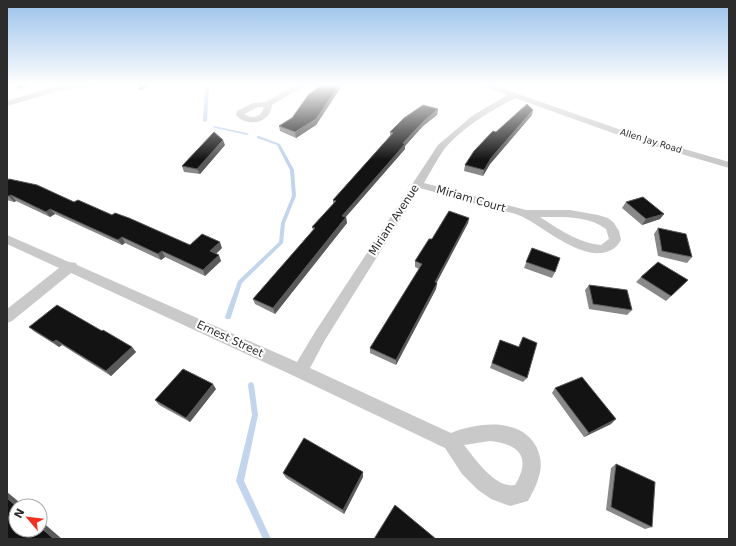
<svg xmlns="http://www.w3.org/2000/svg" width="736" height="546" font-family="'DejaVu Sans',sans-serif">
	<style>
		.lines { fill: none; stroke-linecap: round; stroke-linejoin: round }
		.stream { fill: #c2d5ec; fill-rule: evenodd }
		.minor { fill: #c9c9c9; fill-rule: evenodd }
		.wall { fill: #898989 }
		.shaded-wall { fill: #5a5a5a }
		.building { fill: #131313; stroke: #5a5a5a }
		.labels { text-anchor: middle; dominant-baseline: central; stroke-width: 4; stroke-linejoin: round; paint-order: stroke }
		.far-street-label { font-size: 9px; fill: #2c2c2c; stroke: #fff }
		.street-label { font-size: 11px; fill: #2c2c2c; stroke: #fff }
	</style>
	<rect width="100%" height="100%" fill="#fff"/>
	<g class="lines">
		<path class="stream" d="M201,84H203L209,89L207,121L205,122L203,121L205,89Z
			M214,126L247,133L249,134L247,135L215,128L213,127Z
			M257,136H259L280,144L294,170L296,196L285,223L283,243L242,283L231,317L230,319H226L225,317L238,281L279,242L281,223L292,196L290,170L277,145L257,138Z
			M251,382L253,383L254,385L258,415L244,481L271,539H263L236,481L252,415L248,385L249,383Z"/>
		<path class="minor" d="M63,84H73L72,85L99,84L95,86L58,91L7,106V101Z
			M298,84H307L272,105C271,123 247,128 236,115L237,111L253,103L266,102ZM258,107H264C261,117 253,120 244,114Z
			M479,84H489L633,134L729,162V168L627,138L515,98C490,111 463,127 445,148C437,159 431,171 424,183L526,210H570L598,215L608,218L614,223L619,231L621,240C615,251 605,254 593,253C568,249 544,228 523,217C513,212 501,211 490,208C467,201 444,195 420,188L325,340L310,368L451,433C478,422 522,417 537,448C541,457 542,467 539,476C537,485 532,493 528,501L510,506L491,499L478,490L462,474L445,448L294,376L71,273L12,321L7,323V309L59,268L7,244V235L69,262L76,263L77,265L297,362L315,332L438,145L472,116L507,95ZM540,217C561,217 588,215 606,229L609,239L601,245C579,243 558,229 540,217ZM490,441C519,444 532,457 515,485C496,489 475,459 464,445Z"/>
	</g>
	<path class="wall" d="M343,84L316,125L296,138L280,131L279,126Z
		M438,109L437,115L423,126L405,146V149L346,217L347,223L275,314L255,304L253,299L313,230L312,227L333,204V200L390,136V132Z
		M532,115L490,164L483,176L464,171L465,165L496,132Z
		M225,145L200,174L184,172L182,166Z
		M7,180L74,202L112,215L190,245L222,248L216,254L221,261L205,276L165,257L161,260L125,243L122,245L55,214L50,217L16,201L14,202L7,200Z
		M626,202L664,214L660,219L642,225L622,208Z
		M469,218L468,223L436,283H437L436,289L396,365L370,353V348L419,269L415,267V261Z
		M658,228L692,257L687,263L658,256L654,234Z
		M532,248L555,272L552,278L524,268Z
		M641,277L688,280L666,301L636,282Z
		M589,285L632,310L627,315L589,309L585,290Z
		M29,327L102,331L132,347L136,352L111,376L62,345L59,347L35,332Z
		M523,337L527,378L523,382L490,368L500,340L518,347Z
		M555,388L611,424L584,437L552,393Z
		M216,389L190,422L159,405L155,400Z
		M616,464L652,527L645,529L606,510L611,468Z
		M283,473L363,477L344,514L286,478Z"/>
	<path class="shaded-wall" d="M15,84H35L18,89Z
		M141,84H153L140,90L138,85Z
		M340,84H343L316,125L296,138L295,132Z
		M438,109L437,115L423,126L405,146V149L342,221V216L403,143L424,121Z
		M533,110L532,115L490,164L483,176L484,170L491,158Z
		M223,140L225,145L200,174L197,169Z
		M11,195L16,201L14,202L9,196Z
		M50,209L55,214L50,217L46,212Z
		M664,214L660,219L642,225L646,219Z
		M346,217L347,223L275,314L273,308Z
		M469,218L468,223L434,288L435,282Z
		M122,237L125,243L122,245L118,240Z
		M220,242L222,248L212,257L210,251Z
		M162,251L165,257L161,260L158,254Z
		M219,255L221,261L205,276L203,270Z
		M437,283L436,289L396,365V360Z
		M56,340L62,345L59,347L53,342Z
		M132,347L136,352L111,376L106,371Z
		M213,384L216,389L190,422L186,418Z
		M616,419L611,424L584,437L589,433Z
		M363,472V477L344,514L343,510Z
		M7,492L24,506H16L7,498Z
		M40,520L62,539H54L40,527Z"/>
	<path class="building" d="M328,84H340L316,119L295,132L279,126L292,118L309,94L322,85Z
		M527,104L533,110L491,158L484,170L465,165L474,151L493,131L496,132Z
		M423,105L438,109L424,121L403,143L405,144L342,216L346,217L273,308L253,299L315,228L312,227L336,201L333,200L393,133L390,132L404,118Z
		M214,132L223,140L197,169L182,166Z
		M9,179L37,185L74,202L78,200L112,215L115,213L129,218L190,245L202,234L220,242L210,251L219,255L203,270L162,251L158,254L122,237L118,240L50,209L46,212L11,195L9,196H7V180Z
		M643,197L664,214L646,219L626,202Z
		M449,211L469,218L435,282L437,283L396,360L370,348L422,264L415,261L429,239H432Z
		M658,228L686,234L692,257L662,251Z
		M532,248L560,258L555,272L526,262Z
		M658,262L688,280L671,296L641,277Z
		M589,285L627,290L632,310L593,304Z
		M57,305L102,331L103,330L132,347L106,371L56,340L53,342L29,327Z
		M523,337L537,343L527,378L492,363L500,340L519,347Z
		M183,369L213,384L186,418L155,400Z
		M582,377L616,419L589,433L555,388Z
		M304,438L363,472L343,510L283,473Z
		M616,464L655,482L652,527L611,507Z
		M7,498L16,506V530H40V527L54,539H7Z
		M395,505L436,539H374Z"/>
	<linearGradient id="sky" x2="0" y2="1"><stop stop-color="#99c1ea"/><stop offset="0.53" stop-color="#fff"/><stop offset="1" stop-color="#fff" stop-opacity="0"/></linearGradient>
	<rect width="736" height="160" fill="url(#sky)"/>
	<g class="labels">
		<g class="far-street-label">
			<text transform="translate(651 141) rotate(17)">Allen Jay Road</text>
		</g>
		<g class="street-label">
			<text transform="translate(471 199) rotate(16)">Miriam Court</text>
			<text transform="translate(394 220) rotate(-57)">Miriam Avenue</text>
			<text transform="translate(230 339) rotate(25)">Ernest Street</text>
		</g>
	</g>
	<rect width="736" height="546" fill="none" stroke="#2c2c2c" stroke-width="16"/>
	<g transform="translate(28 518) rotate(298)"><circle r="19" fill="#ffffff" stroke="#ababab"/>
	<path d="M0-3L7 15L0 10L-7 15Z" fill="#ef3221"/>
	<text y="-6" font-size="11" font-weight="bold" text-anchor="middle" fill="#2c2c2c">N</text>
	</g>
</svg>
